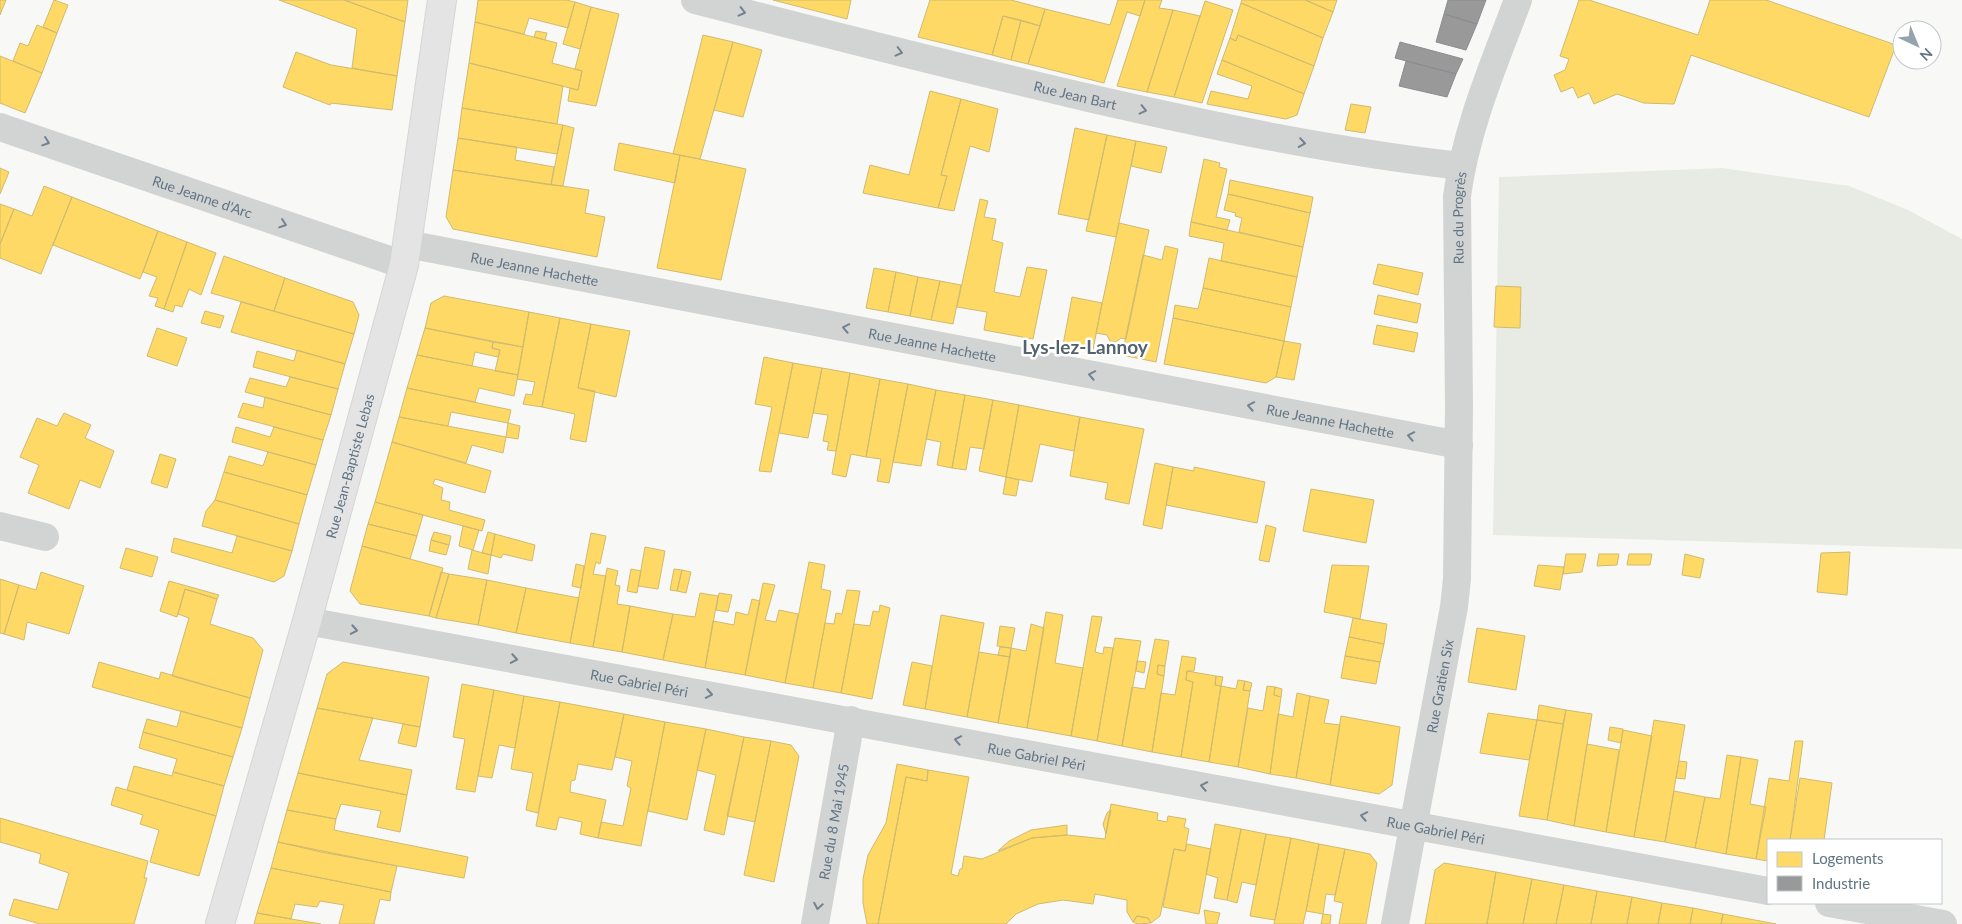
<svg xmlns="http://www.w3.org/2000/svg" width="1962" height="924" font-family="Lato,sans-serif">
	<style>
		.green { fill: #e8ebe4 }
		.homes { fill: #ffd966; stroke: #cfbb6f }
		.industry { fill: #999; stroke: #888e93 }
		.lines { fill: none; stroke-linecap: round; stroke-linejoin: round }
		.secondary-casing { stroke: #d4d6d6; stroke-width: 30 }
		.street { stroke: #d2d3d3; stroke-width: 28 }
		.secondary { stroke: #e4e4e4; stroke-width: 28 }
		.oneway { stroke: #718390 }
		.labels { text-anchor: middle; dominant-baseline: central; stroke-width: 5; stroke-linejoin: round; paint-order: stroke }
		.street-label { font-size: 14px; fill: #607584; stroke: #fff }
		.district-label { font-size: 19px; font-weight: bold; fill: #53636e; stroke: #fff }
	</style>
	<rect width="100%" height="100%" fill="#f8f8f6"/>
	<path class="green" d="M1722,168L1849,186L1908,210L1962,239V549L1493,535L1499,177Z"/>
	<path class="homes" d="M0,0H6L0,15Z
		M54,0L68,5L57,33L43,27Z
		M279,0H344L405,22L397,76L352,68L357,29Z
		M344,0H408L405,22Z
		M478,0H566L575,2L568,28L529,18L524,34L475,22Z
		M773,0H851L847,19Z
		M930,0H1011L1045,9L1040,26L1003,16L992,55L918,37Z
		M1118,0H1145L1140,16L1127,12L1104,83L1028,64L1045,9L1110,25Z
		M1145,0H1162L1159,8L1173,10L1147,92L1117,86Z
		M1242,0H1305L1333,12L1323,38L1241,3Z
		M1305,0H1337L1333,12Z
		M1579,0H1589L1698,35L1710,0H1766L1896,45L1869,117L1691,55L1674,104L1644,103L1617,94L1594,104L1589,93L1578,98L1573,87L1561,92L1554,75L1565,70L1569,59L1560,56Z
		M1205,1L1233,10L1202,103L1174,97Z
		M575,2L591,7L580,49L563,44Z
		M1241,3L1323,38L1314,66L1238,35L1236,41L1230,38Z
		M591,7L619,14L596,106L568,101L570,88L578,90L582,71L575,69Z
		M1173,10L1200,16L1174,97L1147,92Z
		M1003,16L1021,20L1011,60L992,55Z
		M1021,20L1040,26L1028,64L1011,60Z
		M475,22L557,43L552,63L582,71L578,90L469,63Z
		M37,25L57,33L42,73L13,61L20,43L28,46Z
		M536,31L547,33L545,40L534,37Z
		M703,35L733,42L700,159L673,154Z
		M1238,35L1314,66L1304,94L1222,60L1230,38L1236,41Z
		M733,42L762,50L743,117L714,110Z
		M296,52L331,65L397,76L392,110L331,103L330,105L283,87Z
		M0,56L42,73L25,113L0,103Z
		M1222,60L1304,94L1297,115L1286,119L1207,104L1211,91L1248,99L1252,86L1217,74Z
		M469,63L563,86L557,124L462,108Z
		M930,91L961,99L941,175L947,176L938,208L863,193L870,165L909,175Z
		M961,99L998,109L989,152L970,146L954,211L938,208L947,176L941,175Z
		M1351,104L1371,107L1365,133L1345,130Z
		M462,108L563,125L557,154L458,138Z
		M563,125L574,128L563,186L551,185Z
		M1075,128L1107,135L1089,220L1058,214Z
		M1107,135L1136,141L1116,237L1086,231Z
		M458,138L517,147L515,160L554,167L551,185L453,170Z
		M1136,141L1167,147L1161,173L1131,166Z
		M619,143L680,155L675,183L614,170Z
		M680,155L746,169L721,280L657,268Z
		M1204,159L1220,163L1219,167L1227,169L1216,217L1230,220L1227,230L1191,222Z
		M0,168L9,172L0,194Z
		M453,170L589,190L585,213L605,217L597,257L453,229L446,217Z
		M1230,180L1313,197L1310,213L1228,194Z
		M44,186L72,197L41,274L0,258V244L14,209L32,216Z
		M1228,194L1310,213L1303,247L1239,232L1242,218L1235,216L1236,213L1224,210Z
		M72,197L158,231L140,279L53,245Z
		M980,199L988,201L984,217L996,219L992,240L1003,243L994,292L1020,297L1027,267L1047,270L1033,339L984,330L987,312L957,307Z
		M0,204L14,209L0,244Z
		M1191,222L1303,247L1297,277L1221,261L1224,243L1189,236Z
		M1119,223L1149,230L1126,339L1121,338L1116,342L1110,341L1107,335L1096,333Z
		M158,231L187,242L164,309L155,306L158,298L149,296L157,277L143,272Z
		M187,242L216,253L201,295L189,289L182,307L175,305L173,312L164,309Z
		M1165,246L1178,249L1156,362L1122,355L1143,255L1162,260Z
		M224,256L285,278L274,311L211,293Z
		M1209,258L1297,277L1291,307L1203,288Z
		M1378,264L1423,273L1418,295L1373,284Z
		M874,268L896,272L888,312L866,308Z
		M896,272L918,277L910,316L888,312Z
		M918,277L940,281L931,320L910,316Z
		M285,278L353,302L359,315L354,334L274,311Z
		M940,281L961,285L953,324L931,320Z
		M1496,286L1521,287L1520,328L1494,327Z
		M1203,288L1291,307L1284,341L1173,318L1175,305L1198,309Z
		M1378,295L1421,304L1417,323L1374,314Z
		M444,296L529,312L523,347L425,328L431,303Z
		M1072,297L1102,303L1093,350L1063,345Z
		M241,302L354,334L345,364L231,332Z
		M205,311L224,316L220,328L201,323Z
		M529,312L560,318L542,407L523,404L526,394L532,395L535,382L517,379Z
		M560,318L591,324L578,388L595,391L586,442L570,439L575,414L542,407Z
		M1173,318L1284,341L1276,377L1266,383L1164,364Z
		M591,324L630,331L616,397L578,388Z
		M1377,325L1418,333L1414,352L1373,344Z
		M157,328L187,338L177,366L147,356Z
		M425,328L493,342L492,348L500,350L498,357L475,352L472,366L417,355Z
		M1284,341L1301,344L1294,380L1276,377Z
		M493,342L523,347L518,375L495,371L500,350L492,348Z
		M297,350L345,364L338,389L253,367L257,351L294,361Z
		M417,355L518,375L514,396L479,388L475,402L407,388Z
		M764,357L793,363L771,472L759,471L772,407L755,404Z
		M793,363L822,368L808,438L779,433Z
		M822,368L850,373L836,451L827,450L829,442L823,441L828,415L813,413Z
		M850,373L880,379L866,457L851,454L846,477L832,474Z
		M290,377L338,389L331,415L245,392L250,378L286,387Z
		M880,379L908,384L889,483L877,481L881,459L866,457Z
		M908,384L936,390L921,466L893,462Z
		M407,388L511,410L508,423L451,412L448,426L399,417Z
		M936,390L965,395L952,468L937,465L941,442L926,439Z
		M965,395L993,400L984,449L970,447L966,470L952,468Z
		M265,397L331,415L323,440L238,417L243,403L263,408Z
		M993,400L1019,405L1006,477L979,471Z
		M1019,405L1080,417L1074,451L1040,444L1032,482L1006,477Z
		M64,413L91,425L85,438L114,451L100,488L80,480L69,509L28,493L39,465L20,457L37,418L57,426Z
		M399,417L506,437L503,453L472,445L466,463L392,442Z
		M1080,417L1144,429L1129,504L1105,499L1108,483L1070,476Z
		M508,423L520,426L518,439L506,437Z
		M236,427L270,437L274,427L323,440L316,465L232,442Z
		M392,442L491,471L485,493L435,479L433,484L443,488L441,500L450,502L449,510L485,520L482,531L375,502Z
		M268,452L316,465L307,495L224,472L229,456L263,466Z
		M160,454L176,459L167,488L151,483Z
		M1155,463L1173,467L1162,529L1143,525Z
		M1173,467L1194,471V467L1265,482L1257,523L1166,505Z
		M224,472L307,495L299,524L215,500Z
		M1006,477L1019,480L1016,496L1003,494Z
		M1311,489L1374,500L1366,543L1303,531Z
		M215,500L299,524L292,551L202,526L206,511Z
		M375,502L423,515L417,536L368,524Z
		M368,524L417,536L410,559L362,546Z
		M1266,525L1276,528L1269,562L1259,560Z
		M463,526L479,530L473,550L459,546Z
		M434,532L451,536L449,545L431,540Z
		M488,532L495,534L491,555L482,553Z
		M591,533L606,536L600,564L596,562L593,574L606,576L593,647L570,643Z
		M495,534L535,545L532,561L503,554L501,558L491,555Z
		M237,536L292,551L284,576L274,582L171,552L174,538L232,553Z
		M431,540L449,545L446,555L429,551Z
		M362,546L443,568L429,616L360,604L350,591Z
		M645,547L665,551L658,589L638,586Z
		M126,548L158,557L152,577L120,568Z
		M472,550L491,555L488,574L468,569Z
		M1850,552L1847,595L1817,592L1821,553Z
		M1566,554H1586L1582,572L1563,574Z
		M1599,554H1619L1617,565L1597,566Z
		M1629,554H1652L1650,565H1627Z
		M1685,554L1704,559L1700,578L1682,575Z
		M809,562L825,565L821,589L831,591L813,688L785,683Z
		M576,564L584,566L581,588L572,586Z
		M1332,565L1369,566L1360,619L1324,612Z
		M1538,565L1564,567L1560,590L1534,586Z
		M607,568L618,571L615,585L620,586L617,604L630,606L622,652L593,647Z
		M631,569L641,571L637,593L627,591Z
		M674,569L682,570L677,591L670,590Z
		M682,570L691,572L686,593L677,591Z
		M41,572L84,586L69,634L27,622L24,640L4,634L19,585L36,590Z
		M441,572L449,574L436,618L429,616Z
		M449,574L487,580L478,625L436,618Z
		M0,579L19,585L4,634L0,633Z
		M487,580L526,588L516,633L478,625Z
		M169,581L219,595L217,599L185,589L177,617L160,611Z
		M763,583L775,585L765,620L776,622L779,610L798,614L785,683L745,675Z
		M526,588L579,598L570,643L516,633Z
		M185,589L217,599L210,624L253,638L263,650L250,698L172,676L189,618L178,614Z
		M847,590L860,591L841,693L813,688L825,623L834,624L836,613L842,614Z
		M700,593L718,596L705,668L663,660L673,614L695,617Z
		M719,593L732,595L728,612L716,610Z
		M752,599L760,601L745,675L705,668L713,621L734,625L736,612L748,615Z
		M880,605L890,608L872,699L841,693L854,624L870,626L873,611L879,612Z
		M630,606L673,614L663,660L622,652Z
		M1046,612L1063,615L1055,663L1083,668L1071,736L1027,728Z
		M941,615L984,623L967,717L925,709Z
		M1092,616L1102,617L1095,652L1103,654L1104,647L1113,648L1097,741L1071,736Z
		M1353,618L1387,624L1384,644L1349,637Z
		M1031,624L1044,628L1027,728L998,723L1011,648L1026,651Z
		M1000,626L1015,628L1011,648L997,646Z
		M1477,628L1525,636L1516,690L1468,682Z
		M1349,637L1384,644L1380,662L1345,656Z
		M1115,638L1141,641L1122,746L1097,741Z
		M1155,639L1169,641L1165,666L1158,665L1157,674L1164,676L1152,752L1122,746L1132,687L1145,689Z
		M1000,647L1011,648L1010,657L998,655Z
		M979,652L1010,657L998,723L967,717Z
		M1182,656L1196,658L1194,671H1187L1186,680L1193,682L1181,757L1152,752L1161,693L1175,695Z
		M1345,656L1380,662L1376,684L1341,678Z
		M1137,661L1146,662L1144,673L1136,671Z
		M99,662L159,679L161,672L250,698L242,728L92,687Z
		M343,662L429,677L420,727L317,708L327,674Z
		M912,662L932,666L925,709L903,705Z
		M1158,665L1165,666L1164,676L1157,674Z
		M1187,671L1216,676L1215,685L1221,686L1209,762L1181,757L1193,682L1186,680Z
		M1216,676L1223,677L1221,686L1215,685Z
		M1238,680L1245,681L1243,690L1250,691L1238,767L1209,762L1221,686L1236,689Z
		M1245,681L1252,683L1250,691L1243,690Z
		M462,684L494,690L475,792L456,789L465,739L453,737Z
		M1267,686L1275,687L1274,695L1281,697L1270,774L1238,767L1248,708L1263,711Z
		M1275,687L1282,689L1281,697L1274,695Z
		M494,690L524,696L515,748L499,745L492,778L478,776Z
		M1297,693L1310,696L1296,778L1270,774L1278,714L1293,717Z
		M524,696L560,702L538,813L526,810L533,773L511,769Z
		M1310,696L1329,700L1324,723L1340,725L1330,785L1296,778Z
		M560,702L624,714L612,770L578,764L575,780L571,781L570,792L606,800L598,838L580,834L582,822L559,817L556,830L536,826Z
		M1539,705L1566,710L1563,724L1537,720Z
		M317,708L373,718L359,760L412,770L407,795L298,773Z
		M1566,710L1592,714L1574,826L1547,820Z
		M181,711L242,728L233,757L143,732L147,719L177,727Z
		M1488,713L1537,720L1529,760L1480,753Z
		M624,714L665,722L641,846L598,838L601,822L623,826L631,788L627,786L632,761L615,757Z
		M1341,716L1400,727L1392,785L1379,794L1330,785Z
		M1537,720L1563,724L1547,820L1519,816Z
		M1654,720L1685,725L1665,842L1634,837Z
		M665,722L706,729L687,820L648,811Z
		M403,724L420,727L416,747L398,743Z
		M1610,727L1623,729L1621,743L1608,740Z
		M706,729L744,737L724,835L704,830L716,775L697,770Z
		M1623,730L1652,736L1634,837L1606,832Z
		M143,732L233,757L224,786L173,772L177,759L139,748Z
		M744,737L771,741L755,822L727,816Z
		M771,741L791,745L799,756L774,882L744,875Z
		M1795,741H1803L1790,840H1768V861L1756,859L1769,778L1789,781Z
		M1587,744L1619,750L1606,832L1574,826Z
		M1727,755L1741,757L1726,854L1695,848L1705,797L1720,799Z
		M1741,757L1758,760L1750,804L1766,807L1756,859L1726,854Z
		M1679,761L1687,762L1685,779L1676,778Z
		M897,764L928,770L927,781L906,777L878,924H867L863,903V879L868,855L886,823Z
		M134,766L172,776L173,772L224,786L216,816L127,790Z
		M928,770L969,777L951,874L958,876L960,869H962L964,856L982,859L1032,838L1067,835L1105,839L1111,804L1158,813L1157,820L1167,822L1168,816L1186,819L1184,827L1189,829L1185,851L1174,849L1160,916L1151,923L1148,918L1137,916L1133,922L1127,912V900L1095,894L1093,904L1063,900L1038,904L1016,914L1006,924H878L906,777L927,781Z
		M298,773L407,795L400,832L377,827L381,811L341,804L336,819L287,810Z
		M1800,778L1832,783L1824,840H1790Z
		M116,787L216,816L199,876L150,862L159,830L140,824L143,815L111,805Z
		M1674,791L1705,797L1695,848L1665,842Z
		M287,810L336,819L334,830L468,857L464,878L321,852L278,842Z
		M1111,810L1106,834L1103,824L1107,813Z
		M0,818L148,861L144,878H147L134,924H40L9,915L14,899L58,910L69,873L39,863L41,854L0,842Z
		M1215,824L1241,829L1227,900L1214,898L1218,878L1206,874Z
		M1067,825V835L1032,838L998,851L1009,841L1031,830Z
		M1241,829L1266,834L1256,885L1242,882L1237,903L1227,900Z
		M1266,834L1291,838L1275,920L1250,916Z
		M1291,838L1319,844L1306,911L1303,924H1274Z
		M278,842L397,866L391,892L271,868Z
		M1187,844L1211,849L1199,914L1163,907L1174,849L1185,851Z
		M1319,844L1345,849L1335,895L1326,894L1323,914L1306,911Z
		M1345,849L1370,854L1377,863L1366,924H1339L1343,903L1334,901Z
		M1444,863L1496,872L1487,924H1425L1435,870Z
		M271,868L391,892L390,901L380,899L374,924H339L344,905L320,901L317,907L295,904L291,919L257,913Z
		M1496,872L1532,879L1523,924H1487Z
		M1532,879L1564,885L1556,924H1523Z
		M1564,885L1597,891L1591,924H1556Z
		M1597,891L1632,897L1627,924H1591Z
		M1632,897L1662,903L1658,924H1627Z
		M1662,903L1693,908L1690,924H1658Z
		M1693,908L1723,914L1721,924H1690Z
		M1204,910L1220,913L1217,924H1206Z
		M257,913L291,919L321,924H254Z
		M1323,914L1331,915L1330,924H1321Z
		M1723,914L1776,924H1721Z
		M1137,916L1148,918L1151,923L1138,924L1133,922Z"/>
	<path class="industry" d="M1448,0H1486L1477,24L1444,14Z
		M1444,14L1477,24L1466,50L1436,42Z
		M1400,42L1463,59L1456,74L1395,58Z
		M1406,61L1456,74L1447,97L1399,86Z"/>
	<g class="lines">
		<defs>
			<g id="secondary">
				<path id="s7" d="M220,924L307,621L404,265L442,0"/>
			</g>
		</defs>
		<use href="#secondary" class="secondary-casing"/>
		<g class="street">
			<path id="s1" d="M695,0C826,34 957,67 1089,98C1212,126 1336,152 1461,166"/>
			<path id="s2" d="M0,127L404,265"/>
			<path id="s3" d="M407,244L1459,445"/>
			<path d="M0,526L45,537"/>
			<path id="s4" d="M307,621L1768,891"/>
			<path d="M1829,903L1943,924"/>
			<path id="s5" d="M815,924L851,720"/>
			<path id="s6" d="M1395,924L1454,607L1457,579L1459,406L1457,196C1466,128 1494,64 1518,0"/>
		</g>
		<use href="#secondary" class="secondary"/>
	</g>
	<defs><path id="oneway-chevron" d="M-2-3.5L2.5 0L-2 3.5" fill="none" stroke-width="1.6" stroke-linecap="round" stroke-linejoin="round" transform="scale(1.25)"/></defs>
	<g class="oneway">
		<use href="#oneway-chevron" transform="translate(742 12) rotate(14)"/>
		<use href="#oneway-chevron" transform="translate(899 52) rotate(14)"/>
		<use href="#oneway-chevron" transform="translate(1143 110) rotate(13)"/>
		<use href="#oneway-chevron" transform="translate(46 142) rotate(19)"/>
		<use href="#oneway-chevron" transform="translate(1302 143) rotate(9)"/>
		<use href="#oneway-chevron" transform="translate(283 224) rotate(19)"/>
		<use href="#oneway-chevron" transform="translate(846 328) rotate(-169)"/>
		<use href="#oneway-chevron" transform="translate(1092 375) rotate(-169)"/>
		<use href="#oneway-chevron" transform="translate(1251 406) rotate(-169)"/>
		<use href="#oneway-chevron" transform="translate(1411 436) rotate(-169)"/>
		<use href="#oneway-chevron" transform="translate(354 630) rotate(10)"/>
		<use href="#oneway-chevron" transform="translate(514 659) rotate(10)"/>
		<use href="#oneway-chevron" transform="translate(709 694) rotate(10)"/>
		<use href="#oneway-chevron" transform="translate(958 740) rotate(-169)"/>
		<use href="#oneway-chevron" transform="translate(1204 786) rotate(-169)"/>
		<use href="#oneway-chevron" transform="translate(1364 816) rotate(-169)"/>
		<use href="#oneway-chevron" transform="translate(818 906) rotate(100)"/>
	</g>
	<g class="labels">
		<g class="street-label">
			<text stroke="none"><textPath href="#s1" startOffset="392">Rue Jean Bart</textPath></text>
			<text stroke="none"><textPath href="#s2" startOffset="214">Rue Jeanne d'Arc</textPath></text>
			<text stroke="none"><textPath href="#s6" startOffset="712">Rue du Progrès</textPath></text>
			<text stroke="none"><textPath href="#s3" startOffset="130">Rue Jeanne Hachette</textPath></text>
			<text stroke="none"><textPath href="#s3" startOffset="535">Rue Jeanne Hachette</textPath></text>
			<text stroke="none"><textPath href="#s3" startOffset="940">Rue Jeanne Hachette</textPath></text>
			<text stroke="none"><textPath href="#s7" startOffset="476">Rue Jean-Baptiste Lebas</textPath></text>
			<text stroke="none"><textPath href="#s4" startOffset="338">Rue Gabriel Péri</textPath></text>
			<text stroke="none"><textPath href="#s6" startOffset="242">Rue Gratien Six</textPath></text>
			<text stroke="none"><textPath href="#s4" startOffset="742">Rue Gabriel Péri</textPath></text>
			<text stroke="none"><textPath href="#s5" startOffset="104">Rue du 8 Mai 1945</textPath></text>
			<text stroke="none"><textPath href="#s4" startOffset="1148">Rue Gabriel Péri</textPath></text>
		</g>
		<g class="district-label">
			<text x="1085" y="346">Lys-lez-Lannoy</text>
		</g>
	</g>
	<rect x="1767" y="839" width="175" height="65" fill="#ffffff" stroke="#bfc8ce"/>
	<rect x="1777" y="852" width="25" height="15" fill="#ffd966" stroke="#bfc8ce"/>
	<text x="1812" y="864" font-size="15" fill="#607584">Logements</text>
	<rect x="1777" y="876" width="25" height="15" fill="#999999" stroke="#bfc8ce"/>
	<text x="1812" y="889" font-size="15" fill="#607584">Industrie</text>
	<g transform="translate(1917 45) rotate(136)"><circle r="24" fill="#ffffff" stroke="#bfc8ce"/>
	<path d="M0-4L9 19L0 12L-9 19Z" fill="#95a3ac"/>
	<text y="-8" font-size="14" font-weight="bold" text-anchor="middle" fill="#607584">N</text>
	</g>
</svg>
